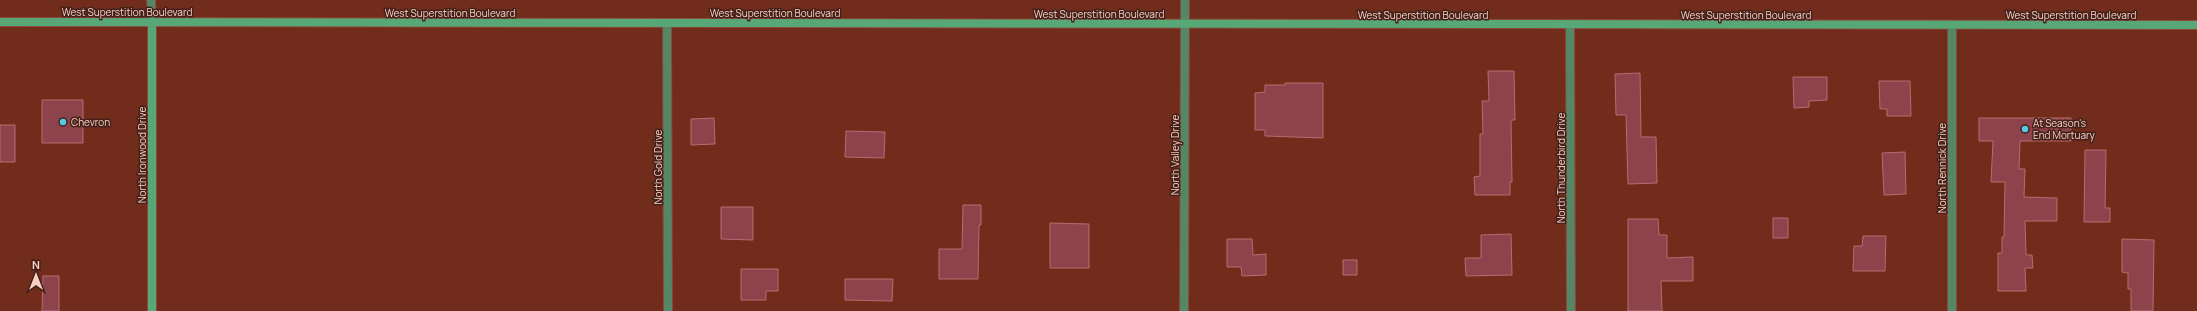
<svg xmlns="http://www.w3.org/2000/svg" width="2197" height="311" font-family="Manrope,sans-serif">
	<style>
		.building { fill: #8d434b; stroke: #bb6a71 }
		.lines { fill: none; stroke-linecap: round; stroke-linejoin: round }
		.minor-casing { stroke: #8b4939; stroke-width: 10 }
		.tertiary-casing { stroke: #8b4939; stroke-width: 10 }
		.secondary-casing { stroke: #8b4939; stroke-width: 10 }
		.minor { stroke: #558666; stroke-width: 8 }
		.tertiary { stroke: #558666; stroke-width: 8 }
		.secondary { stroke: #58a877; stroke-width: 8 }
		.poi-dot { fill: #57c9e2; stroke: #412119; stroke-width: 1.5 }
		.labels { text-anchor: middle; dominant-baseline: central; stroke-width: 3; stroke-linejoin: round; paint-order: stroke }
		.street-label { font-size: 10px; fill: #fbcfc4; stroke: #412119 }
		.poi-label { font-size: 10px; fill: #fbcfc4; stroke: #412119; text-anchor: start }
	</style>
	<rect width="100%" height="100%" fill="#722c1b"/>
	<path class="building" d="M1488,71H1514L1515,120H1511L1512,182H1510V195H1475L1474,177L1480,176V134H1483L1482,101H1489Z
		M1640,73L1641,137H1656L1657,183L1628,184L1626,115H1616L1615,74Z
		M1793,77H1827V100L1809,101V107L1794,108Z
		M1879,81H1910L1911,116H1887V109H1880Z
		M1285,83H1323V138L1265,136V130H1255V93L1265,92V85H1285Z
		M42,100H83V143H42Z
		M714,118L715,144L691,145V119Z
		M1979,118H2071V141H2020L2019,169H2025L2024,197L2057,198V221H2025L2026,255H2032L2033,268H2025L2026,291H1998V253H2002V237H2004L2005,182H1991L1993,141H1979Z
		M0,125H15V162H0Z
		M846,131L885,132L884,158L845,157Z
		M2085,150H2106L2105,208H2110V222H2084Z
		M1905,152L1906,194L1884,195L1882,153Z
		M963,205H981V225H979L978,279H939V249H962Z
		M721,207H753V240L721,239Z
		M1773,218H1788V238H1773Z
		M1628,219H1658L1659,235H1667V258L1693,257V281H1661L1662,311H1628Z
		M1050,223L1089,224V268H1050Z
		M1511,234L1512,275L1466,276L1465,258H1481V235Z
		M1863,236H1886L1885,271H1853L1854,246H1862Z
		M1227,239H1252L1253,255L1266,254V275L1242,276L1241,267H1227Z
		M2122,239L2154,240L2153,311H2131V289H2128V273L2122,272Z
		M1343,260H1357V275H1343Z
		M741,269H778V291H766V300H741Z
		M43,276H59V311H42Z
		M845,279H893L892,301L845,300Z"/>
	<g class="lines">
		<defs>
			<path id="minor" d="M667,23L668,311
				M1570,25L1571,311
				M1184,311L1185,0
				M1952,311V25"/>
			<path id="tertiary" d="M151,0L152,22"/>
			<path id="secondary" d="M0,22L2197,25
				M152,22V311"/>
		</defs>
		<use href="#minor" class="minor-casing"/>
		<use href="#tertiary" class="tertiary-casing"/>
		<use href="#secondary" class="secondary-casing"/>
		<use href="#minor" class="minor"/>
		<use href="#tertiary" class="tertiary"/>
		<use href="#secondary" class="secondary"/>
	</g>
	<g class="poi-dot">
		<circle cx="63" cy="122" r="4"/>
		<circle cx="2025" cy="129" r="4"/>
	</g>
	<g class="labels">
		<g class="street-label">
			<text x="127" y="12">West Superstition Boulevard</text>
			<text x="450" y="13">West Superstition Boulevard</text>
			<text x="775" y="13">West Superstition Boulevard</text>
			<text x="1099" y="14">West Superstition Boulevard</text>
			<text x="1423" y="15">West Superstition Boulevard</text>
			<text x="1746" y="15">West Superstition Boulevard</text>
			<text x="2071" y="15">West Superstition Boulevard</text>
			<text transform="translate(142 155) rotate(-90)">North Ironwood Drive</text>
			<text transform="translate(1175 155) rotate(-90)">North Valley Drive</text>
			<text transform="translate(658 167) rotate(-90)">North Gold Drive</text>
			<text transform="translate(1561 168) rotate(-90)">North Thunderbird Drive</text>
			<text transform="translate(1942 168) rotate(-90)">North Rennick Drive</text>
		</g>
		<g class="poi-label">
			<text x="71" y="122">Chevron</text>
			<text x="2033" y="123">At Season's<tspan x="2033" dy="12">End Mortuary</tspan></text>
		</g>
	</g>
	<g transform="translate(36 275)" stroke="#412119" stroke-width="3" paint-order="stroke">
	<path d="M0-3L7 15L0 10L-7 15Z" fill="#fbcfc4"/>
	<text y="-6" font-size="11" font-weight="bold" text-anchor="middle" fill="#fbcfc4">N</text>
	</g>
</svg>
